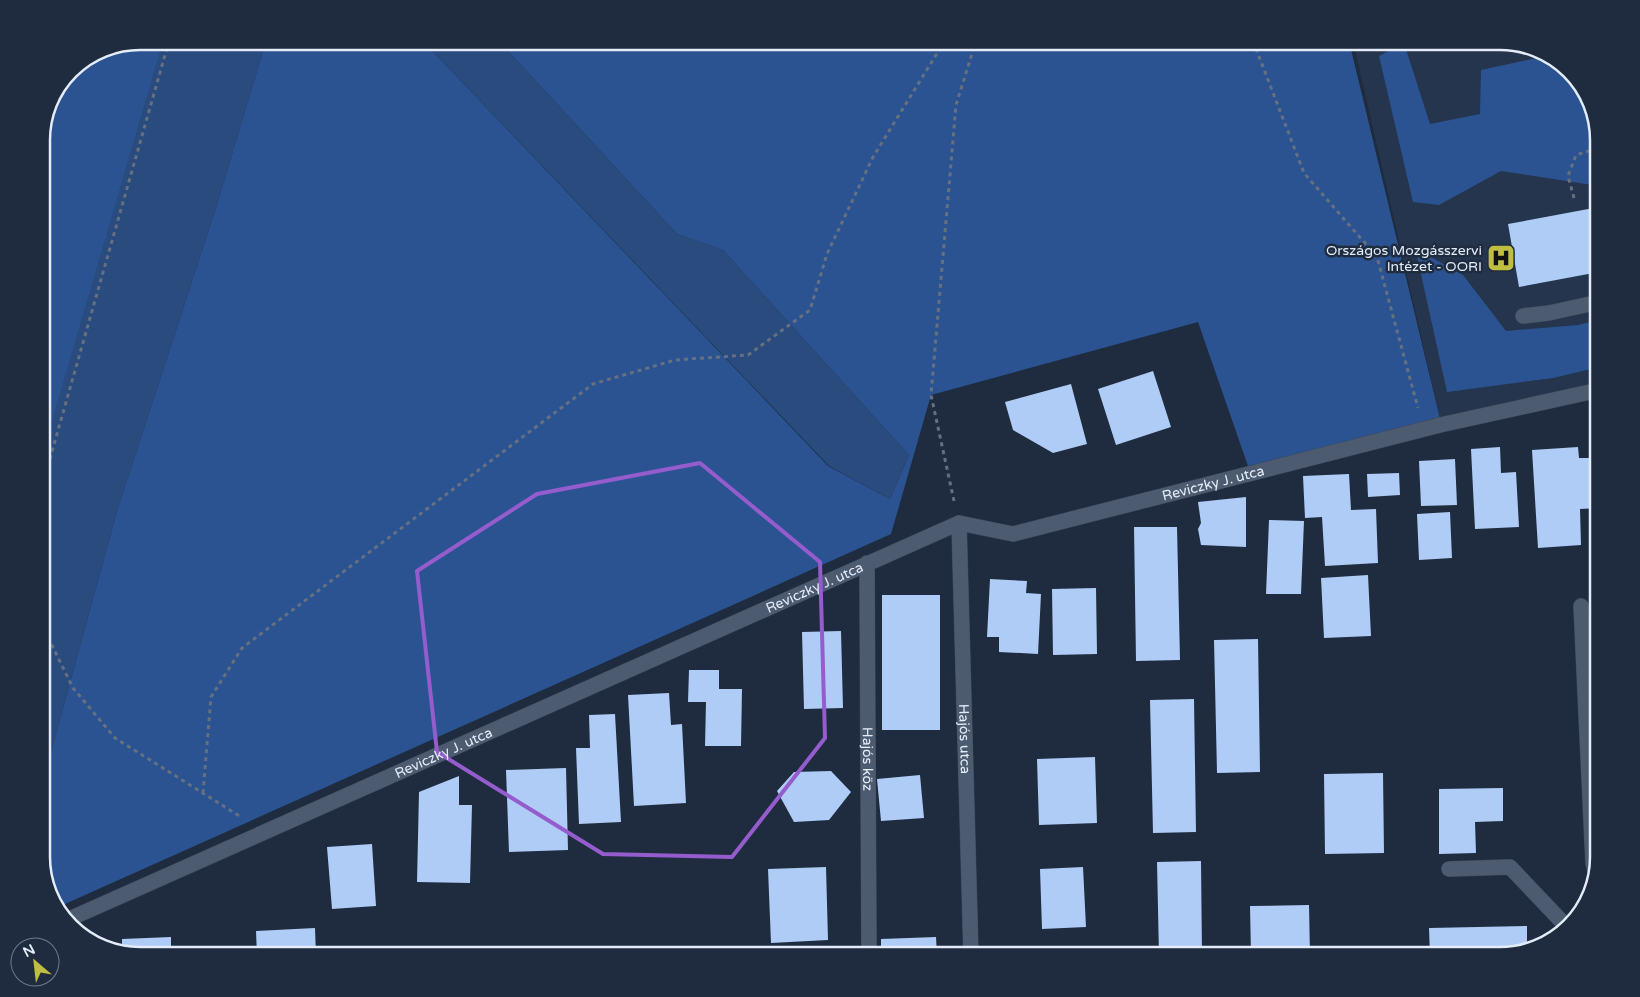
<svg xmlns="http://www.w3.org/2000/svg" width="1640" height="997" font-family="'Varela Round',sans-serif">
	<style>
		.built { fill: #24354d }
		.green { fill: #2a4b7e }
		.forest { fill: #2b5391 }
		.building { fill: #afccf6 }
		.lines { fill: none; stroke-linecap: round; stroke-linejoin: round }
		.lane-casing { stroke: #3d4858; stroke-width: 16 }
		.street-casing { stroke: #3d4858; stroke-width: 16 }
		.path { stroke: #657081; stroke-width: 3; stroke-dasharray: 4 4; stroke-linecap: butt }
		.lane { stroke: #4d5b71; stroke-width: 15 }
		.street { stroke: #4d5b71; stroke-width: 15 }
		.marked { fill: none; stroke: #955cce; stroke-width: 4; stroke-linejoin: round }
		.labels { text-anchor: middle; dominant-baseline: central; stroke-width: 5; stroke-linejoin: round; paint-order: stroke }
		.poi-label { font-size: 14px; fill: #e4ecf9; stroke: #1f2c3f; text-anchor: end }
		.street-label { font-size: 14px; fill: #e4ecf9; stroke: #1f2c3f }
		.rim { fill: none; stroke: #e4ecf9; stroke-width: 2.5 }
	</style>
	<rect width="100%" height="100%" fill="#1f2c3f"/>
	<path class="built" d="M1353,41H1500L1550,55L1585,90L1599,134V383L1441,423Z"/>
	<path class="green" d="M140,41H266L215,211L118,508L41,788V134L51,96L70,70L102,49Z
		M423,41H499L677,234L723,250L909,455L890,499L829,466Z"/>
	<path class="forest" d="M140,41H163L41,458V134L51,96L70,70L102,49Z
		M266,41H423L828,466L890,499L909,455L723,250L677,234L499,41H1349L1441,423L1248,466L1198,322L931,395L891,534L56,908L41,863V788L118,508L215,211Z
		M1404,43L1430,124L1480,114L1481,70L1550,55L1585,90L1599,134V186L1501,171L1439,205L1413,202L1379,56Z
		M1417,256H1429L1463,275L1506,331L1578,325L1599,320V367L1553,378L1447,392Z"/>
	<path class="building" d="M1599,207V272L1519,287L1508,224Z
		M1153,371L1171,427L1116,445L1098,389Z
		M1071,384L1087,444L1053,453L1013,430L1005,402Z
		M1500,447L1501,473L1516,472L1519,527L1475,529L1471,449Z
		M1578,447L1579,458H1599V508L1580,509L1581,545L1538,548L1532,450Z
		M1455,459L1457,505L1421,506L1419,461Z
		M1399,473L1400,495L1368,497L1367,474Z
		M1349,474L1351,510L1376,509L1378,563L1325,566L1322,517L1305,518L1303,476Z
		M1246,497V547L1201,545L1198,529L1201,523L1198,502Z
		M1450,512L1452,558L1419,560L1417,514Z
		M1269,520L1304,521L1301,594H1266Z
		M1134,527H1177L1180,660L1136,661Z
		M1368,575L1371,636L1324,638L1321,578Z
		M990,579L1027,581L1026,593L1041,594L1038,654L999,652V637H987Z
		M1096,588L1097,654L1053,655L1052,589Z
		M882,595H940V730H882Z
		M841,631L843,708L804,709L802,632Z
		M1258,639L1260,772L1217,773L1214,640Z
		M689,670H719V689H742L741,746H705L706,702H688Z
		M669,693L671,725L682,724L686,803L634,806L628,695Z
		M1194,699L1196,832L1153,833L1150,700Z
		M615,714L621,822L579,824L576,748H590L589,715Z
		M1095,757L1097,823L1039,825L1037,759Z
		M566,768L568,850L509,852L506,770Z
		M831,771L851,792L829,820L794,822L777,791L794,772Z
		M1383,773L1384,853L1325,854L1324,774Z
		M920,775L924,818L881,821L877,779Z
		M459,776V805H472L470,883L417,882L419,792Z
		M1503,788V821L1475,822L1476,853L1439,854V789Z
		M372,844L376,906L332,909L327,847Z
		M1201,861L1202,956H1159L1157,862Z
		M826,867L828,940L771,943L768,869Z
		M1083,867L1086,927L1042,929L1040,869Z
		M1309,905L1310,956H1251L1250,906Z
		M1527,926V949L1501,956H1430L1429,928Z
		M315,928L316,956H257L256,931Z
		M171,937V956H140L122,951V939Z
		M936,937L937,956H881V939Z"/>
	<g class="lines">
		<defs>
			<g id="lane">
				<path d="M1523,316L1549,313L1599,302"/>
				<path id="s1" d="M867,563L869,956"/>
				<path d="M1581,606L1593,863L1595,870"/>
				<path d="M1449,869L1510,867L1566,926"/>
			</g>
			<g id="street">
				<path id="s2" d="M959,523L971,956"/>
				<path id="s3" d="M67,920L959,523L1013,534L1440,425L1599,390"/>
			</g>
		</defs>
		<use href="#lane" class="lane-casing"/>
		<use href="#street" class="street-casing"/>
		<path class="path" d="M1253,41L1304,173L1377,257L1418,408
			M68,73H69
			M1574,198L1568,176L1576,155L1592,150L1599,140
			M41,490L169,41
			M954,501L931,395L956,105L976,41
			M41,623L73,688L115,738L241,817
			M203,793L211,697L242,648L593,384L675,360L748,355L810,310L827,254L873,157L936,55L947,41"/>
		<use href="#lane" class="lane"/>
		<use href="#street" class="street"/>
	</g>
	<path class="marked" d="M700,463L820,562L825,738L732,857L603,854L437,752L417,571L537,494Z"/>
	<defs>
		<symbol id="hospital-square" viewBox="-11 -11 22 22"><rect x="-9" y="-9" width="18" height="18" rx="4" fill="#c0be41" stroke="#1f2c3f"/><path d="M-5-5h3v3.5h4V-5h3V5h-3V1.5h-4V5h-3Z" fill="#111"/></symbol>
	</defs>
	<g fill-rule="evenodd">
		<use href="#hospital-square" x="1485" y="242" width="32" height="32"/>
	</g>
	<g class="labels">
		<g class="poi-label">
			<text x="1482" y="250">Országos Mozgásszervi<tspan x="1482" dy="16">Intézet - OORI</tspan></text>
		</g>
		<g class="street-label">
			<text stroke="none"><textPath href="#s3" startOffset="1238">Reviczky J. utca</textPath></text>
			<text stroke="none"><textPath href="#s3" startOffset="818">Reviczky J. utca</textPath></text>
			<text stroke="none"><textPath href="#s2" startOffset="216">Hajós utca</textPath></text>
			<text stroke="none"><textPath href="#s3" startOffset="412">Reviczky J. utca</textPath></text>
			<text stroke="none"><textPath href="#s1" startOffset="196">Hajós köz</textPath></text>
		</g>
	</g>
	<path d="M0 0H1640V997H0ZM140 50H1500A90 90 0 0 1 1590 140V857A90 90 0 0 1 1500 947H140A90 90 0 0 1 50 857V140A90 90 0 0 1 140 50Z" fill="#1f2c3f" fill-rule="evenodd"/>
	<path class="rim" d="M140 50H1500A90 90 0 0 1 1590 140V857A90 90 0 0 1 1500 947H140A90 90 0 0 1 50 857V140A90 90 0 0 1 140 50Z"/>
	<g transform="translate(35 962) rotate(332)"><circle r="24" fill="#1f2c3f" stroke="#6e7989"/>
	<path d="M0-4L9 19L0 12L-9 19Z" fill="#c0be41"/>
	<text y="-8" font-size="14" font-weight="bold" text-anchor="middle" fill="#e4ecf9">N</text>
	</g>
</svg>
